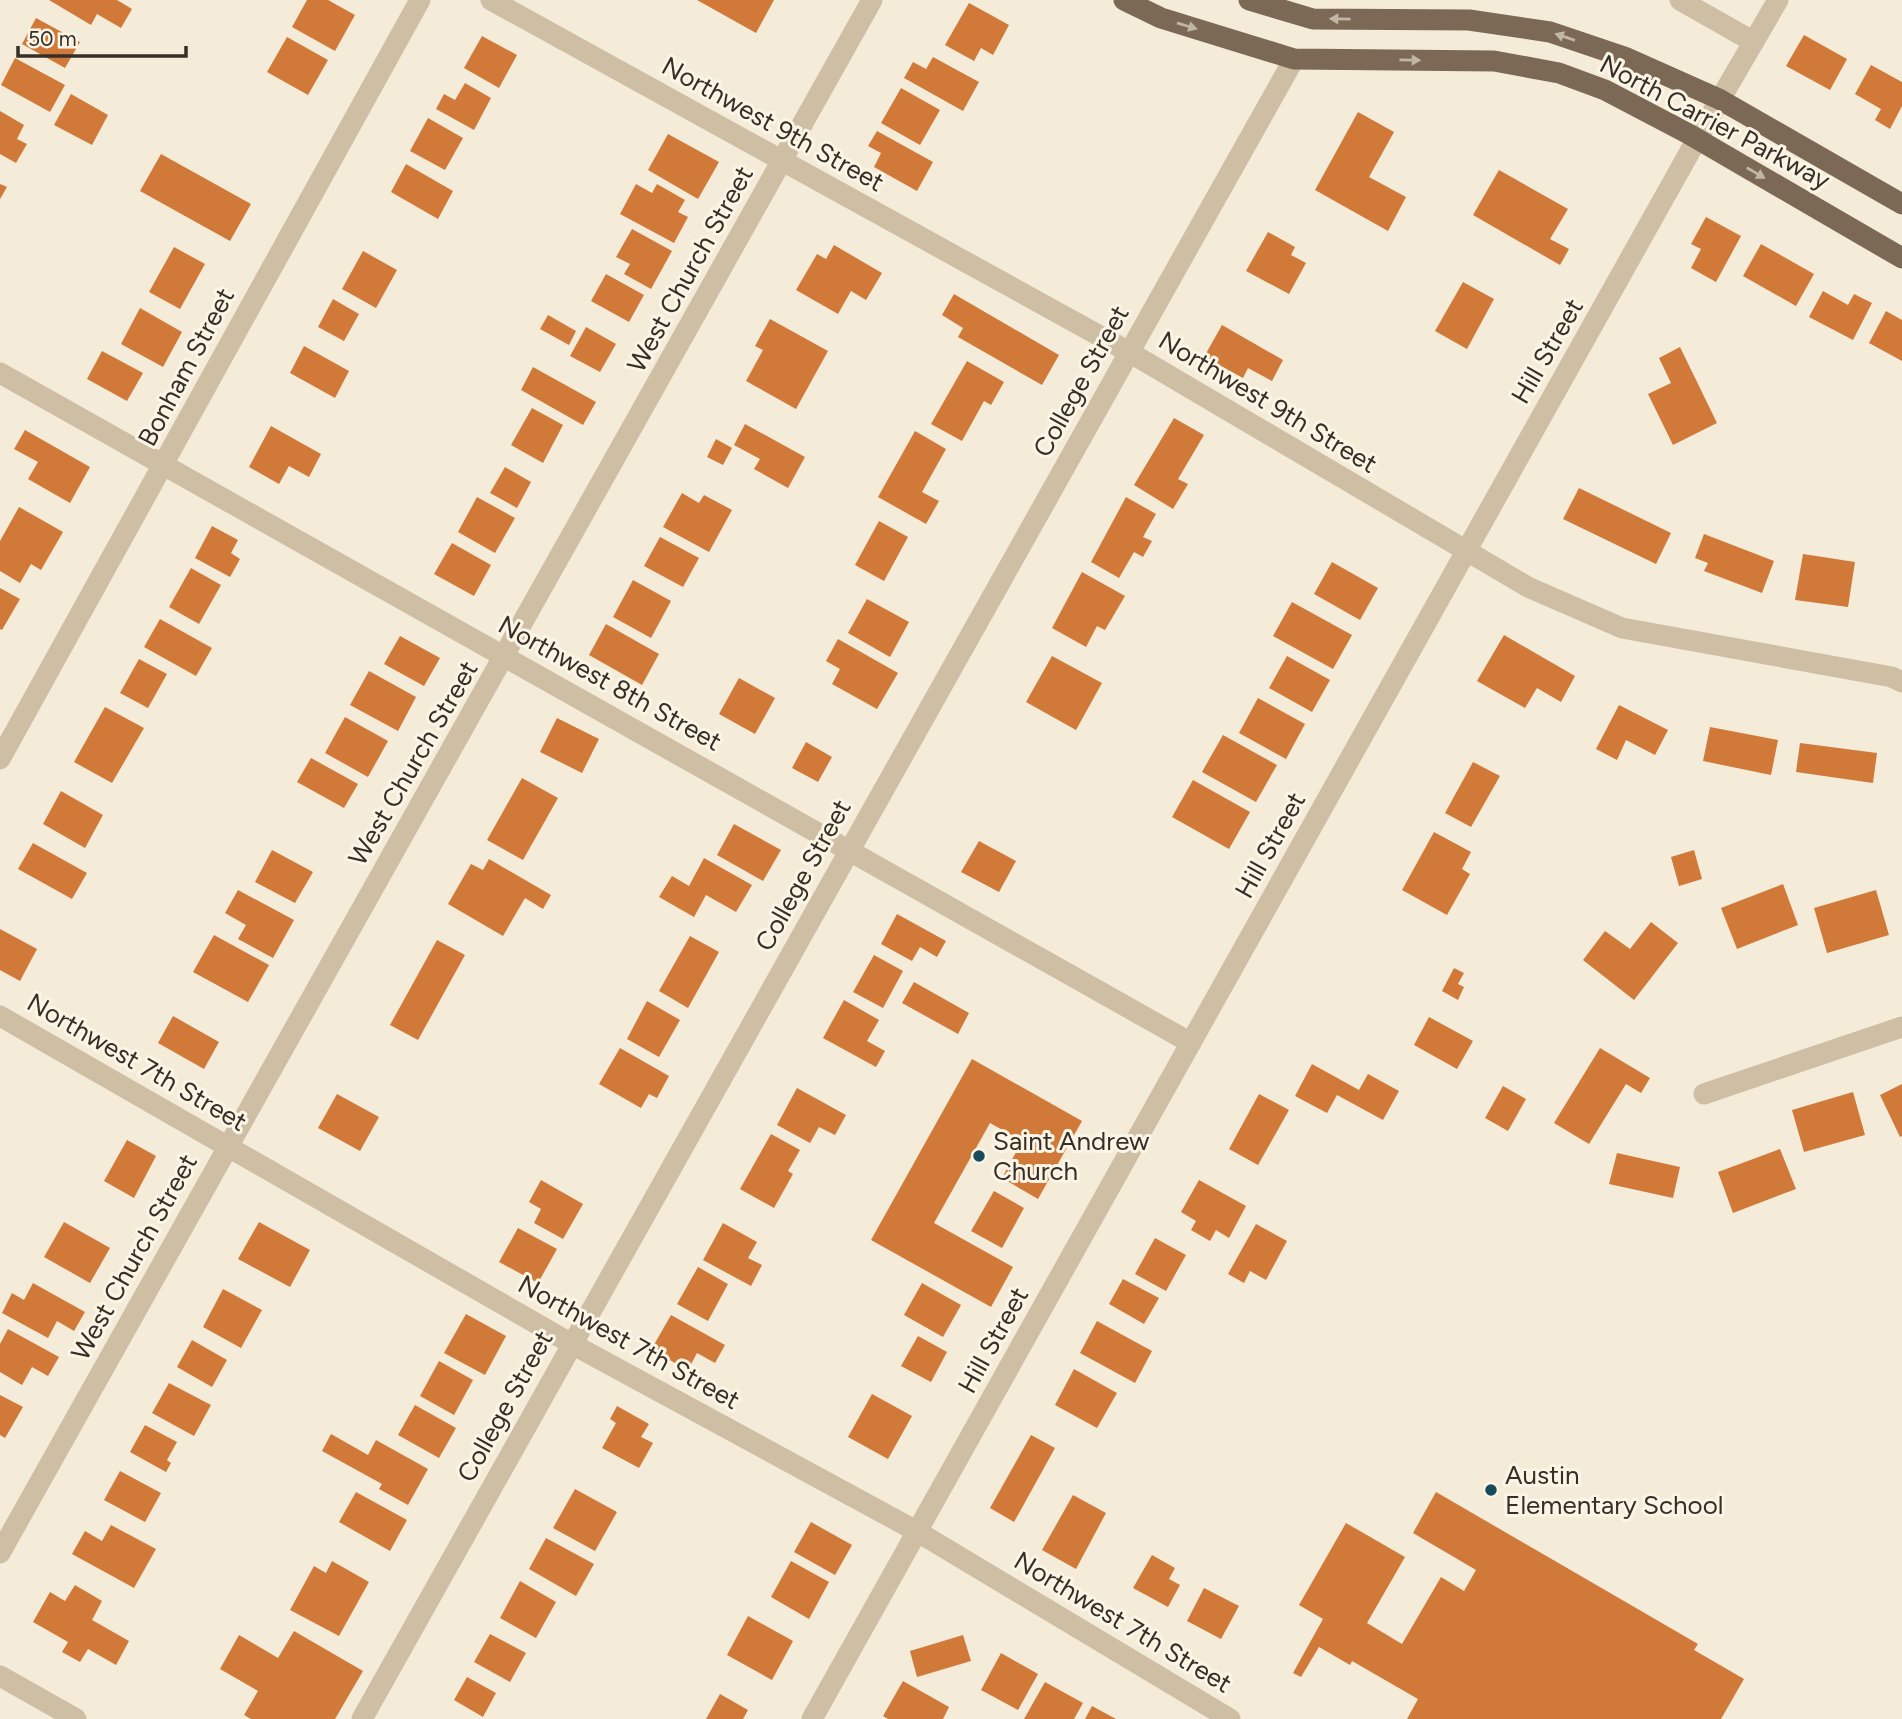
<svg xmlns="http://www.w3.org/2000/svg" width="1902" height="1719" font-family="Figtree,sans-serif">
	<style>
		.building { fill: #d17939 }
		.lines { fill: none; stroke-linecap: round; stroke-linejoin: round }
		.minor { stroke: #cdbea4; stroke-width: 21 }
		.major { stroke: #7b6956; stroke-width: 21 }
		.oneway { fill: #c1b6a5 }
		.poi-dot { fill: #184c5d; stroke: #fbf5e6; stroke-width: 2.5 }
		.labels { text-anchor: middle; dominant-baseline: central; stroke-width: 6; stroke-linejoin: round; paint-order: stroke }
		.street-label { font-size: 26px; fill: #372f26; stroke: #fbf5e6 }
		.poi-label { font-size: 26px; fill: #372f26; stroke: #fbf5e6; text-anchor: start }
	</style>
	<rect width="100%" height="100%" fill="#f4ecd9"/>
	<path class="building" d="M49,0H117L132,9L121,28L97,14L91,25Z
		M307,0H328L355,15L335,51L292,27Z
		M697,0H774L756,33Z
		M969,3L1009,25L993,55L981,48L974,61L945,45Z
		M36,18L80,42L65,68L22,44Z
		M1804,35L1847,59L1830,90L1786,66Z
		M482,36L517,55L499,88L464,68Z
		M287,37L328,60L308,95L267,72Z
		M933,57L979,82L963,111L904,78L913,62L926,69Z
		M15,58L65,85L50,112L1,85Z
		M1871,65L1902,82V106L1890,129L1875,120L1881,109L1855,94Z
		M465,83L491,98L474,130L436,109L444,94L455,100Z
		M901,88L940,110L920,145L881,123Z
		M71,94L108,115L92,145L54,125Z
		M0,111L24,125L17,139L27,144L16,163L0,154Z
		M1358,112L1394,132L1369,177L1406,197L1388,231L1315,190Z
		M428,118L463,138L445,170L410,151Z
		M877,131L933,162L917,191L874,167L881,153L868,146Z
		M668,134L719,162L698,199L648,170Z
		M161,154L251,204L230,241L140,191Z
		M406,164L453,191L438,219L391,192Z
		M1499,170L1568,209L1550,239L1569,249L1560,265L1473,215Z
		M0,184L7,187L0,199Z
		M636,184L652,193L657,184L685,200L678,212L688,217L674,243L620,214Z
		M1706,217L1741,236L1716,282L1691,268L1701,249L1691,244Z
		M632,229L672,251L651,289L624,274L630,264L616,257Z
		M1268,232L1295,247L1291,255L1306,263L1289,294L1246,271Z
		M1761,244L1814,274L1796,306L1743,276Z
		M834,245L882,273L866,300L851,291L838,314L796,290L817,254L826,259Z
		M174,247L205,264L180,309L149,292Z
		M363,251L397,270L376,308L342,289Z
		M606,274L644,295L629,322L591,301Z
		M1463,282L1494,299L1467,349L1435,331Z
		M1823,291L1848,305L1854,294L1872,303L1853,340L1809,317Z
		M954,294L1059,355L1042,385L958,337L963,328L942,315Z
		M333,299L359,314L344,341L318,327Z
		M140,308L182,332L163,367L121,344Z
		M1886,311L1902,320V361L1869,343Z
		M548,315L576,331L569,345L540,329Z
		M770,319L828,351L796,409L746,381L763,350L755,346Z
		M1222,325L1283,360L1272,381L1248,368L1243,378L1204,357Z
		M586,327L616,344L600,372L570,356Z
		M304,346L349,371L335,398L290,373Z
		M1680,347L1717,423L1673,445L1648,394L1671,383L1659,358Z
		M102,351L143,373L127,401L87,379Z
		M967,361L1004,382L991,405L984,401L962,441L931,424Z
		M533,367L596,402L583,425L521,390Z
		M532,408L563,425L543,463L511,445Z
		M1174,418L1204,435L1178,479L1188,484L1173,509L1134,485Z
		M745,424L805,457L788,488L754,469L760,459L734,445Z
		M271,426L321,454L309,477L289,466L279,484L249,467Z
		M25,430L90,467L70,503L28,479L38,462L14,449Z
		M915,431L946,449L922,492L939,501L926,524L878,497Z
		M716,439L732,448L723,465L707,457Z
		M505,467L531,482L517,508L490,493Z
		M1579,488L1671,533L1656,564L1563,519Z
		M682,493L699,503L704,495L732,510L709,552L663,527Z
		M477,497L515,518L495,553L458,532Z
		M1126,497L1156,514L1143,537L1152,541L1143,557L1134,552L1119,578L1091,562Z
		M19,507L63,532L41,570L31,564L20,583L0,571V541Z
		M879,521L908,537L884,581L855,565Z
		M212,526L238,540L231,553L240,559L230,577L195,558Z
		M1704,534L1774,561L1762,593L1704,571L1708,563L1695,558Z
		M660,537L699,558L683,587L644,566Z
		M452,543L491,565L474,596L434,574Z
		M1803,554L1855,562L1848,607L1795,600Z
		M1332,562L1378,588L1360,620L1314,594Z
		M191,568L221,585L199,624L169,607Z
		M1082,572L1125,596L1105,630L1097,626L1086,647L1052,628Z
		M633,580L671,601L651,638L613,617Z
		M0,588L20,599L2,630L0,629Z
		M867,599L909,622L890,657L848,633Z
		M1292,602L1352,635L1333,669L1273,636Z
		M160,619L212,648L196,676L144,647Z
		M606,624L659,654L642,685L589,655Z
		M1504,635L1575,676L1561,702L1537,688L1525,708L1477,681Z
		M400,636L440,658L424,686L384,664Z
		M838,639L898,673L877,709L832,684L840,669L826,661Z
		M1052,656L1102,683L1076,730L1026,702Z
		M1287,656L1330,680L1312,712L1269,688Z
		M139,659L167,674L148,708L120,693Z
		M369,671L416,697L398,731L350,705Z
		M739,678L775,698L755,734L719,714Z
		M1258,698L1305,724L1286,759L1239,733Z
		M1619,705L1668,730L1655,755L1626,740L1617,760L1596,749Z
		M105,707L144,728L112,783L74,762Z
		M345,717L388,741L368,777L325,753Z
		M557,718L599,739L582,773L540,752Z
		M1710,727L1778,740L1771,775L1703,761Z
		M1223,735L1277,765L1256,802L1202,772Z
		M806,742L832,757L818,782L792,768Z
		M1800,743L1877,753L1873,783L1796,772Z
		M311,758L358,784L344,808L297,782Z
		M1473,762L1500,776L1471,827L1445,813Z
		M522,778L558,798L523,860L487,840Z
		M1193,780L1250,812L1229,849L1172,817Z
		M61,791L103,815L85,848L43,824Z
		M734,824L781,850L763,881L717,855Z
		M1434,832L1471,852L1462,869L1470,874L1447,915L1402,890Z
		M979,841L1016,861L999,892L961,872Z
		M33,843L87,873L72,899L18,869Z
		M272,850L313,872L295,903L255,882Z
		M1694,850L1702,879L1679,886L1671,857Z
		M704,858L752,885L736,912L706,895L694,917L659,897L672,876L689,886Z
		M489,859L551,895L543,909L525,898L503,936L448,904L471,864L483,870Z
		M1783,884L1798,925L1737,949L1721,908Z
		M238,890L294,920L273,958L238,939L246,925L225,913Z
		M1876,890L1889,935L1827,953L1814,908Z
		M897,914L946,941L937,957L920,947L912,961L881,944Z
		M1651,922L1678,943L1634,1000L1583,960L1605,931L1630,949Z
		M0,929L37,949L20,981L0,970Z
		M214,935L269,965L248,1002L193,972Z
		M690,936L719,952L688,1008L659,991Z
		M437,940L465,955L418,1040L390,1025Z
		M874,955L903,971L883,1008L853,992Z
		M1454,968L1464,973L1458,984L1464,987L1458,1000L1442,991Z
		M914,982L969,1013L958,1034L902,1003Z
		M844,1000L879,1020L867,1041L885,1051L876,1067L823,1038Z
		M647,1001L680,1020L659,1057L627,1039Z
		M173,1016L219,1042L204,1069L158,1043Z
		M1429,1017L1473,1041L1457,1069L1414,1045Z
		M620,1048L669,1076L657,1098L649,1094L641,1108L599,1084Z
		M1600,1048L1650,1078L1641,1093L1626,1084L1589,1144L1554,1123Z
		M972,1059L1082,1121L1038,1199L1002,1178L1022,1141L990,1123L934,1223L1013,1267L991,1307L871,1240Z
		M1312,1064L1359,1090L1368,1074L1399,1091L1383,1120L1337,1095L1327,1113L1295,1096Z
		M1902,1084V1136L1900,1137L1880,1095Z
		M1503,1086L1526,1099L1508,1131L1485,1118Z
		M797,1088L846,1115L835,1135L819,1127L810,1143L777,1125Z
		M1853,1092L1865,1135L1804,1152L1792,1110Z
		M337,1094L379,1117L360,1151L318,1128Z
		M1259,1094L1289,1110L1258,1165L1229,1149Z
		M771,1134L800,1150L788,1171L793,1174L774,1208L740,1189Z
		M127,1140L156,1156L134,1198L104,1181Z
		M1780,1149L1796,1189L1733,1213L1718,1172Z
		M1617,1153L1680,1167L1673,1198L1609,1184Z
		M541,1180L583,1204L563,1239L534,1223L541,1209L529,1202Z
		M1199,1180L1246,1206L1229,1238L1216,1230L1210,1241L1191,1230L1196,1221L1181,1212Z
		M994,1191L1024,1208L1002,1248L971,1231Z
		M64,1222L110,1248L90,1283L44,1257Z
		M259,1222L310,1250L290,1287L238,1259Z
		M723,1223L757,1242L748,1258L762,1265L751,1286L703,1260Z
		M1256,1224L1287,1241L1266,1280L1250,1271L1244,1283L1228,1274Z
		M518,1228L557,1249L538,1283L499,1262Z
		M1155,1238L1186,1255L1166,1291L1135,1274Z
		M698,1267L728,1284L708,1321L677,1304Z
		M1123,1279L1159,1298L1144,1324L1109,1304Z
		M33,1283L85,1312L74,1331L57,1321L48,1338L2,1313L12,1293L24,1300Z
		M922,1283L961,1305L943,1337L904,1315Z
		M223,1289L262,1310L241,1348L203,1327Z
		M466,1314L506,1336L485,1375L444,1353Z
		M671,1315L725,1345L715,1363L697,1353L688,1370L651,1350Z
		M1097,1321L1152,1351L1135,1383L1080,1353Z
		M8,1329L59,1357L48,1376L32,1367L22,1385L0,1372V1344Z
		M918,1336L947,1352L931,1382L901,1366Z
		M192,1340L227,1360L212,1387L177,1367Z
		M439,1361L473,1380L454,1415L420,1396Z
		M1074,1369L1117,1393L1097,1428L1055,1405Z
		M169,1383L211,1405L194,1436L152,1413Z
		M872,1394L912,1416L888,1459L848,1437Z
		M0,1395L23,1407L5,1438L0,1435Z
		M415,1405L456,1428L439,1458L398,1435Z
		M617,1406L649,1424L641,1437L653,1443L639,1468L602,1448L616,1423L610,1419Z
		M145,1425L177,1442L167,1460L171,1463L166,1472L130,1452Z
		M331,1434L368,1455L376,1440L428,1469L408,1505L379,1489L382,1484L322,1451Z
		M1031,1435L1055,1448L1014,1522L990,1508Z
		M120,1471L161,1493L145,1522L104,1500Z
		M575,1489L617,1512L595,1551L553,1528Z
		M356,1492L407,1520L390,1551L339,1522Z
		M1436,1492L1698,1644L1694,1650L1744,1679L1721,1719H1407L1418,1699L1352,1661L1350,1665L1319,1647L1301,1677L1293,1673L1323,1619L1299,1605L1346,1523L1405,1557L1367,1623L1402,1644L1441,1577L1464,1591L1476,1570L1413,1533Z
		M1073,1495L1106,1513L1076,1569L1042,1550Z
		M811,1522L852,1545L835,1575L794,1552Z
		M111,1525L156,1549L134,1588L72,1554L85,1531L102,1541Z
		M546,1538L594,1564L576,1596L529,1569Z
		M1152,1555L1175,1568L1169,1579L1180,1585L1168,1607L1133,1588Z
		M332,1561L369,1582L339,1636L290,1610L314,1566L326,1573Z
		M791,1561L829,1582L809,1619L771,1597Z
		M520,1581L556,1602L536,1638L500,1618Z
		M75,1585L102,1601L92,1620L129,1641L116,1665L88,1649L80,1662L62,1652L68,1642L33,1622L50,1592L65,1601Z
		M1204,1588L1239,1606L1221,1639L1187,1621Z
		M748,1616L793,1641L772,1680L727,1655Z
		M294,1631L363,1671L335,1719H251L244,1715L258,1691L220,1669L239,1635L278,1658Z
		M490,1634L526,1653L510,1682L474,1662Z
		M963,1635L971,1661L917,1677L910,1651Z
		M1001,1653L1038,1674L1018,1710L981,1690Z
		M467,1677L496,1693L483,1717L454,1700Z
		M903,1681L949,1707L943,1719H888L883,1716Z
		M1045,1682L1083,1703L1074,1719H1024Z
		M720,1694L748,1710L743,1719H706Z
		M1092,1706L1116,1719H1085Z"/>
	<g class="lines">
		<path class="minor" d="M491,0L1129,352L1528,587L1622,628L1892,677L1902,682
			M1680,0L1754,42
			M0,373L1191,1043
			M0,759L420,0
			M0,1016L572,1344L918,1532L1230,1719
			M1704,1094L1902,1027
			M0,1553L872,0
			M0,1676L76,1719
			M362,1719L1294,59
			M812,1719L1697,139L1778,0"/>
		<path class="major" d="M1124,0L1161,18L1294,59L1494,61L1559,73L1605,90L1687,133L1902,258
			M1249,0L1313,19L1469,20L1550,32L1627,58L1719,99L1902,204"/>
	</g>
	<defs><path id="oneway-solid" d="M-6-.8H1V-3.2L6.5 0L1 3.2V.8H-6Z" transform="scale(1.75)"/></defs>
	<g class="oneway">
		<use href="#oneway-solid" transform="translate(1340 19) rotate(-179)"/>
		<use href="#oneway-solid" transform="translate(1187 26) rotate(17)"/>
		<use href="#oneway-solid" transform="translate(1565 37) rotate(-161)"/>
		<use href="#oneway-solid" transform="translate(1410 60) rotate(1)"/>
		<use href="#oneway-solid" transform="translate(1756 173) rotate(30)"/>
	</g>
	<g class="poi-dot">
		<circle cx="979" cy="1156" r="7"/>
		<circle cx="1491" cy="1490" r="7"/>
	</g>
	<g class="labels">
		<g class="street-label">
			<text transform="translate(1715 122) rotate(28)">North Carrier Parkway</text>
			<text transform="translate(773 124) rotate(29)">Northwest 9th Street</text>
			<text transform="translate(690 269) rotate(-61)">West Church Street</text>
			<text transform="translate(1547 351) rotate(-60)">Hill Street</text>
			<text transform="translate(186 367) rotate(-62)">Bonham Street</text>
			<text transform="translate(1081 381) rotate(-61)">College Street</text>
			<text transform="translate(1268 402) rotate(31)">Northwest 9th Street</text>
			<text transform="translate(610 683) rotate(29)">Northwest 8th Street</text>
			<text transform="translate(413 763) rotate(-60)">West Church Street</text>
			<text transform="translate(1270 845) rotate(-61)">Hill Street</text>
			<text transform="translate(803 875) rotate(-61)">College Street</text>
			<text transform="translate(137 1062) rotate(30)">Northwest 7th Street</text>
			<text transform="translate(134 1257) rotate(-61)">West Church Street</text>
			<text transform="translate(993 1340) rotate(-61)">Hill Street</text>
			<text transform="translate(629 1342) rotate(29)">Northwest 7th Street</text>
			<text transform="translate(505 1406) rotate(-61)">College Street</text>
			<text transform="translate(1123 1622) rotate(31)">Northwest 7th Street</text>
		</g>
		<g class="poi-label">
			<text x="993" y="1141">Saint Andrew<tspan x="993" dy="30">Church</tspan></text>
			<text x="1505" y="1475">Austin<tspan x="1505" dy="30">Elementary School</tspan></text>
		</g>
	</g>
	<path d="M18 46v10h168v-10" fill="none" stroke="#372f26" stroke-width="3.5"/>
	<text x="28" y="46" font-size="21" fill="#372f26" stroke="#fbf5e6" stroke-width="5" paint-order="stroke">50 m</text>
</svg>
